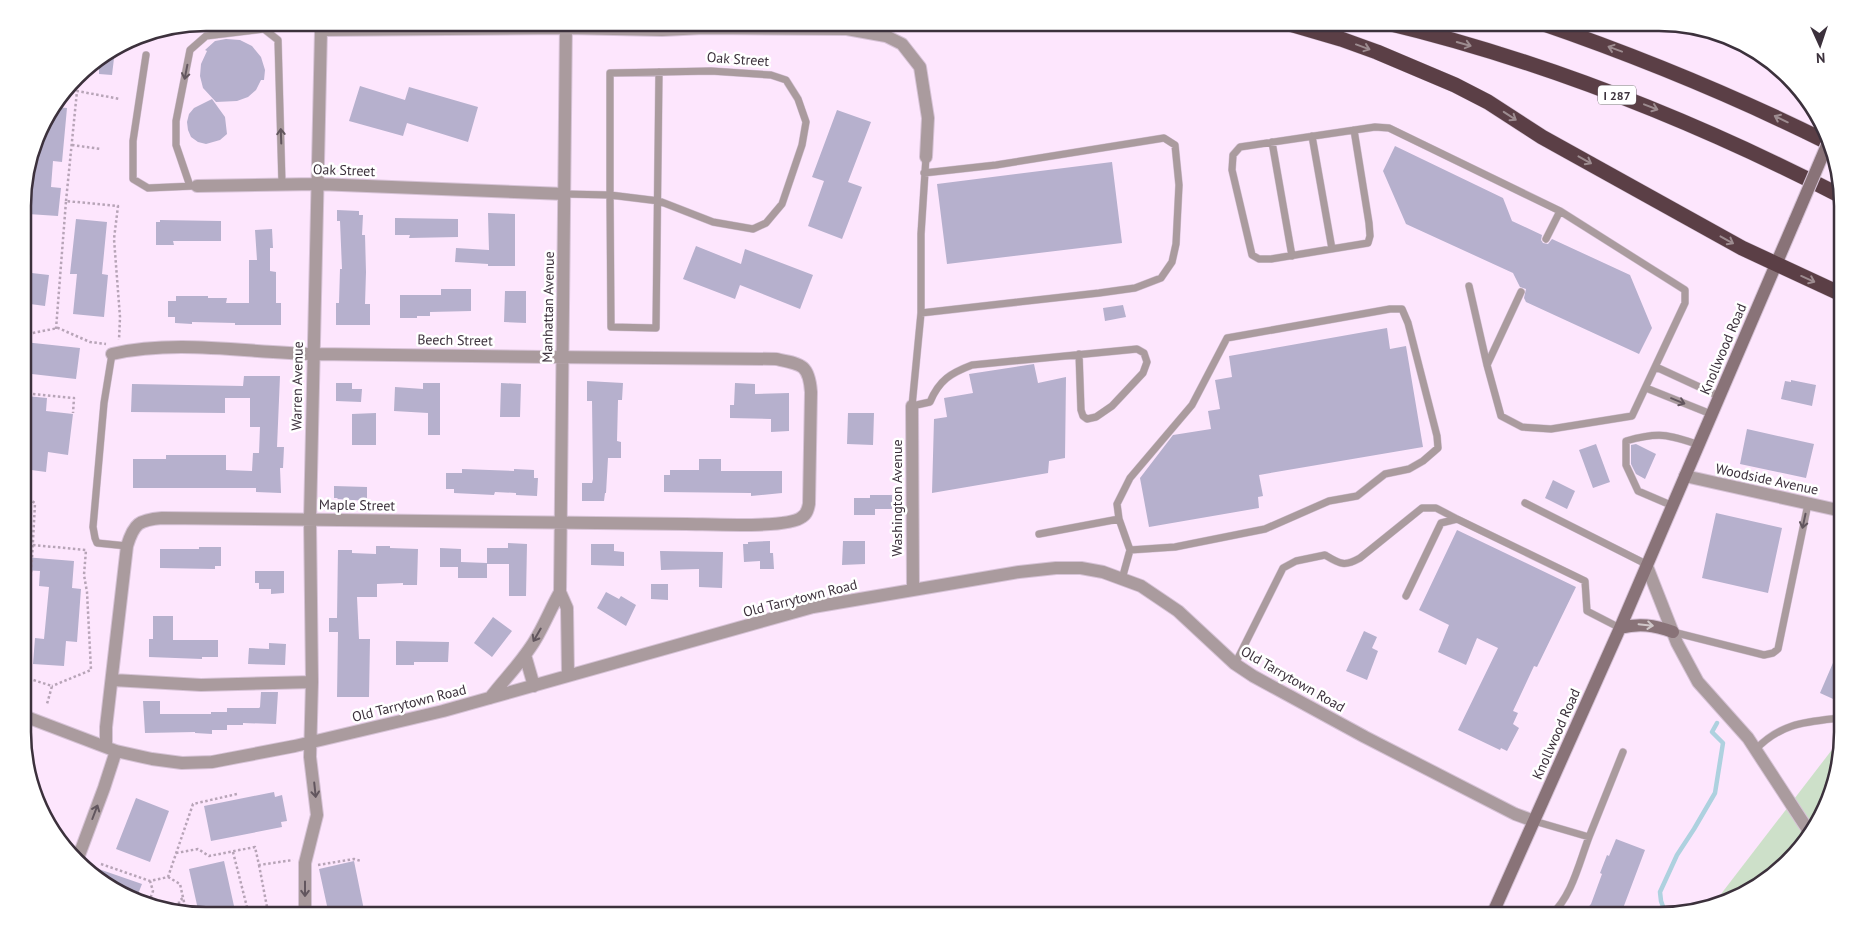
<svg xmlns="http://www.w3.org/2000/svg" width="1865" height="938" font-family="'PT Sans',sans-serif">
	<style>
		.green { fill: #cde0c9 }
		.lines { fill: none; stroke-linecap: round; stroke-linejoin: round }
		.stream { stroke: #aed1df; stroke-width: 4.5 }
		.building { fill: #b6b0cd }
		.lane-casing { stroke: #d6c2d6; stroke-width: 8 }
		.street-casing { stroke: #d6c2d6; stroke-width: 14 }
		.secondary-casing { stroke: #d6c2d6; stroke-width: 14 }
		.highway-casing { stroke: #d6c2d6; stroke-width: 16 }
		.path { stroke: #b7a4b7; stroke-width: 2.5; stroke-dasharray: 2.5 2.5; stroke-linecap: butt }
		.lane { stroke: #aa9b9e; stroke-width: 7 }
		.street { stroke: #aa9b9e; stroke-width: 12 }
		.secondary { stroke: #897378; stroke-width: 12 }
		.highway { stroke: #5b3f46; stroke-width: 15 }
		.secondary-bridge-casing { stroke: #d6c2d6; stroke-width: 14; stroke-linecap: butt }
		.secondary-bridge { stroke: #897378; stroke-width: 12 }
		.oneway { stroke: #9d8c90 }
		.oneway2 { stroke: #62565e }
		.oneway3 { stroke: #d0c7c9 }
		.labels { text-anchor: middle; dominant-baseline: central; stroke-width: 5; stroke-linejoin: round; paint-order: stroke }
		.shield { fill: #fff; stroke: #766f76; stroke-width: 1 }
		.shield-label { font-size: 12px; font-weight: bold; fill: #3c313c }
		.street-label { font-size: 14px; fill: #3c313c; stroke: #fff }
		.rim { fill: none; stroke: #3c313c; stroke-width: 2.5 }
	</style>
	<rect width="100%" height="100%" fill="#fde6fd"/>
	<path class="green" d="M1839,747L1824,813L1797,853L1761,884L1718,906L1711,907L1831,751Z"/>
	<g class="lines">
		<path class="stream" d="M1666,915L1661,901L1660,892L1677,855L1694,829L1715,793L1723,743L1712,732L1717,723"/>
	</g>
	<path class="building" d="M226,39L240,40L252,46L261,57L265,70L264,80H261L256,90L248,97L237,101L216,102L203,88L200,76L201,64L207,51L205,50L215,41Z
		M115,50L112,75L99,74V68L88,67Z
		M360,86L405,100L409,87L478,107L468,142L407,123L403,136L349,121Z
		M212,99L225,117L227,134L220,140L206,144L198,142L191,137L188,130L187,122L189,114L194,108Z
		M55,107L67,108L62,162L53,161L51,187L61,188L58,216L28,214L30,185H25L41,125Z
		M837,110L871,122L848,182L862,187L842,239L808,226L824,181L812,177Z
		M1395,146L1503,198L1512,221L1542,235L1541,240L1543,243L1548,244L1552,239L1630,275L1652,328L1639,354L1526,302L1524,298L1526,289L1520,287L1513,273L1406,224L1383,171Z
		M1112,162L1122,243L947,264L937,184Z
		M337,210L359,211V215H363L362,235H365L366,272L365,304H370V325H336V303H339L340,269H342L340,221H337Z
		M488,213L515,214V266H488V264L455,262L456,248L489,250Z
		M395,218L458,219V237L409,238L410,235H395Z
		M76,219L107,222L102,274L108,275L104,317L73,314L77,274H70Z
		M160,220L221,221V241H173L174,245H156V222H160Z
		M272,229L273,248H270V271L276,272V303H281V325H235V323L192,322V324L175,323V317H168V301H176V296H208V298H227L226,303H249V260H257L255,230Z
		M696,246L741,264L745,249L813,275L800,309L740,285L735,299L683,279Z
		M23,272L49,275L45,306L23,303Z
		M441,289H471V311L430,312V316H417V318H400V295H441Z
		M505,291H526V323L504,322Z
		M1123,305L1126,317L1105,321L1103,308Z
		M1387,328L1390,349L1406,346L1423,447L1259,475L1263,496L1258,497L1259,508L1149,527L1140,478L1173,435L1211,429L1208,411L1220,409L1215,380L1232,377L1229,356Z
		M24,342L80,348L76,379L23,373Z
		M1034,364L1038,383L1066,377L1065,458L1049,461L1048,473L932,493L934,419L947,417L944,398L973,393L969,374Z
		M244,376H280L277,447H284L283,468H280L281,493L256,492V488H133V459H166V455H226V470L252,471L253,453H259L260,427H250V398H225V413L131,412L132,384L243,386Z
		M1791,380L1816,385L1812,406L1781,399L1785,381L1791,382Z
		M587,381L623,383L622,400H618L617,441L621,442V458H608L606,493H605L604,501H582V483H592L593,479L592,401H587Z
		M336,383H352V389H362L361,402L336,401Z
		M423,383H440V435H428V413L394,411L395,387L423,389Z
		M501,383L521,384L520,417H500Z
		M735,383L755,384V394L789,393V431L771,432V419L730,418V405H734Z
		M26,396L47,398L46,411L73,414L68,455L48,452L46,472L24,469L23,422Z
		M376,413V445H352V414Z
		M848,413H874L873,445L847,444Z
		M1747,429L1814,444L1806,478L1740,464Z
		M1596,444L1610,482L1593,488L1579,450Z
		M1636,444L1656,454L1645,479L1636,474L1631,464V445Z
		M699,459H721V471H782V493L751,496V493L664,492V475H670V470H699Z
		M462,469L514,471V469L534,470V478H538L537,496L516,495V493L495,492L494,495L454,493V489H446V473H462Z
		M1553,480L1575,491L1567,509L1545,498Z
		M334,486L367,487V501L337,499L338,498H334Z
		M870,495H892V509H875V515H854V498H870Z
		M1716,513L1782,528L1768,593L1702,578Z
		M1457,530L1576,587L1537,667L1534,666L1513,711L1518,713L1513,724L1519,728L1507,751L1501,748L1500,750L1458,730L1498,648L1477,638L1466,665L1438,652L1449,625L1419,610Z
		M770,541V553H773L774,569H760V561L744,562L743,544H748V542Z
		M843,541H865V564L842,565Z
		M508,543L527,544L526,596H509V564H487V548H508Z
		M591,544H614V551L624,552V566L591,565Z
		M376,546H390V548L418,549L417,585H403V583L377,584V597H357L359,639H370L369,697H337L338,632H329V618H337L338,550H352V553L376,554Z
		M199,547H221V566H215V569L160,568V549H199Z
		M440,548L461,549V562L487,563V578H458V567H440Z
		M660,551L723,552L722,588L699,587V569L661,570Z
		M24,557L74,561L72,588L81,589L77,642L66,641L64,666L33,664L35,638L44,639L49,587L39,586L40,571L24,570Z
		M255,571H284V593L271,594V589H259V583H255Z
		M651,584H668V600L651,599Z
		M606,592L619,599L621,596L636,605L626,626L597,608Z
		M153,616H173V640H218V657H202V659L149,657V639H153Z
		M493,617L512,631L492,657L474,643Z
		M1364,631L1377,637L1372,648L1378,651L1367,680L1346,671Z
		M396,641L449,642L448,662H414V665H396Z
		M1842,642V703L1820,693Z
		M269,643L286,644L285,665L248,664L249,648L269,649Z
		M261,692H278L276,724L243,723V725H227V730H212V734L195,733V732L145,733L143,701H160V714H211V712H227V708H259L260,707Z
		M274,792L275,797L282,795L287,821L281,822L282,827L211,841L204,806Z
		M136,798L169,811L150,862L116,849Z
		M1616,839L1645,850L1622,911L1617,909L1616,915H1581L1591,904L1602,874L1600,873L1607,855L1609,856Z
		M224,861L236,915L206,916L199,914L189,869Z
		M354,861L364,910L361,911L362,915H329L319,869Z
		M90,866L142,884L136,899L125,897L89,867Z"/>
	<g class="lines">
		<defs>
			<path id="lane" d="M146,55L133,141V179L148,188L194,186
				M711,71L771,75L786,80L798,99L806,122L802,145L782,204L766,223L753,229L713,222L659,201L610,195V73Z
				M1354,130L1369,223L1370,236L1368,243L1271,259H1259L1252,255L1232,170L1233,155L1240,147L1375,127L1389,128L1560,211L1685,290V303L1632,416L1551,429L1522,427L1501,416L1487,365L1521,292
				M1312,136L1332,249
				M1272,142L1292,256
				M926,157L921,234V313L912,406L930,402C939,380 951,373 972,365L1137,349L1144,353L1147,362L1143,373L1112,406L1096,417L1087,419L1083,416L1081,410L1079,354
				M190,186L176,145V121L190,50L206,36L264,29L278,40L282,184
				M565,194L610,195L611,327L656,328L659,72
				M1546,239L1560,211
				M1469,286L1487,365
				M921,313L1099,293L1135,288L1161,278L1172,262L1176,244L1179,185L1175,145L1164,138L996,165L924,173
				M112,354L104,403L93,527L95,538L97,543L127,546
				M1656,367L1719,396
				M1646,388L1711,414
				M1525,503L1646,564
				M1673,506L1638,491L1626,465V441C1658,432 1668,434 1699,445
				M1039,534L1119,519
				M1122,579L1130,550L1175,547L1265,529L1329,501L1357,496L1385,474L1409,469L1423,461L1438,448L1437,436L1408,323L1402,309H1390L1227,338L1192,405L1130,478L1117,504L1119,519L1130,550
				M1406,596L1441,523L1457,519L1585,581L1587,611L1620,628
				M1673,632L1764,655L1773,653L1778,649L1808,504
				M1235,664L1283,568L1296,561L1325,555C1340,564 1344,567 1360,558L1422,508H1436L1457,519
				M1755,750C1781,723 1805,722 1840,718
				M1534,821L1589,837L1623,752
				M1551,915C1572,896 1579,863 1589,837"/>
			<path id="street" d="M566,22L560,592L567,608L568,675
				M197,186L317,184L565,194
				M912,406L913,589
				M1685,476L1842,511
				M1646,564L1677,643L1698,682L1748,738L1810,833
				M525,655L534,686
				M113,680L201,685L312,682
				M490,698C506,677 526,658 538,635C546,621 552,606 560,592
				M24,716L116,751L152,759L182,763L212,762L295,746L443,711L813,607L1019,572L1056,568H1081L1103,572L1141,586L1178,611L1235,664L1253,676L1365,737L1515,814L1534,821
				M106,747V727L127,546C134,523 139,520 162,518L686,524C707,524 788,529 802,517C807,514 808,509 809,504L811,392C809,364 801,364 776,359C622,358 469,356 315,354C248,353 178,339 112,354
				M78,858L104,788L116,751
				M305,915V863L317,815L310,757L312,682L310,520L321,30L566,28L662,30L704,28L847,29L886,36L902,44L920,67L928,118L926,157"/>
			<path id="secondary" d="M1620,628C1639,623 1654,625 1673,632
				M1492,915L1620,628L1795,220"/>
			<path id="highway" d="M1283,22L1341,39L1377,52L1455,85L1488,102L1542,137L1742,248L1841,294
				M1383,22C1543,60 1695,121 1841,196
				M1538,22C1637,56 1732,95 1825,141"/>
		</defs>
		<use href="#lane" class="lane-casing"/>
		<use href="#street" class="street-casing"/>
		<use href="#secondary" class="secondary-casing"/>
		<use href="#highway" class="highway-casing"/>
		<path class="path" d="M72,145L101,149
			M66,201L77,91L120,99
			M56,329L66,201L118,206L114,239L120,317L119,340
			M23,335L58,328L90,342L106,344
			M23,393L74,398L73,413
			M24,496L35,503L32,559L24,558
			M33,545L86,550L84,575L87,592L91,670L52,686
			M24,587L30,588L24,629
			M30,587L32,559
			M24,677L52,686L47,704
			M233,852L249,915
			M176,853L198,849L209,856L255,847L259,865L293,860
			M101,864L150,881L168,877L193,804L237,794
			M259,865L267,907L265,915
			M318,865L354,859L361,861
			M168,877L180,884L186,911
			M149,902L153,891L150,881
			M179,909V901L183,898"/>
		<use href="#lane" class="lane"/>
		<use href="#street" class="street"/>
		<use href="#secondary" class="secondary"/>
		<use href="#highway" class="highway"/>
		<defs>
			<path id="secondary-bridge" d="M1795,220L1827,145"/>
		</defs>
		<use href="#secondary-bridge" class="secondary-bridge-casing"/>
		<use href="#secondary-bridge" class="secondary-bridge"/>
	</g>
	<defs><path id="oneway-shaft" d="M-6 0H5M1.5-3L5.5 0L1.5 3" fill="none" stroke-width="1.6" stroke-linecap="round" stroke-linejoin="round" transform="scale(1.25)"/></defs>
	<g class="oneway">
		<use href="#oneway-shaft" transform="translate(1464 44) rotate(16)"/>
		<use href="#oneway-shaft" transform="translate(1363 47) rotate(20)"/>
		<use href="#oneway-shaft" transform="translate(1615 49) rotate(-160)"/>
		<use href="#oneway-shaft" transform="translate(1651 107) rotate(21)"/>
		<use href="#oneway-shaft" transform="translate(1510 116) rotate(33)"/>
		<use href="#oneway-shaft" transform="translate(1781 119) rotate(-154)"/>
		<use href="#oneway-shaft" transform="translate(1585 160) rotate(29)"/>
		<use href="#oneway-shaft" transform="translate(1727 240) rotate(29)"/>
		<use href="#oneway-shaft" transform="translate(1808 279) rotate(24)"/>
	</g>
	<g class="oneway2">
		<use href="#oneway-shaft" transform="translate(186 72) rotate(101)"/>
		<use href="#oneway-shaft" transform="translate(281 136) rotate(-92)"/>
		<use href="#oneway-shaft" transform="translate(1678 401) rotate(22)"/>
		<use href="#oneway-shaft" transform="translate(1804 521) rotate(102)"/>
		<use href="#oneway-shaft" transform="translate(537 635) rotate(120)"/>
		<use href="#oneway-shaft" transform="translate(315 790) rotate(84)"/>
		<use href="#oneway-shaft" transform="translate(95 812) rotate(-69)"/>
		<use href="#oneway-shaft" transform="translate(305 889) rotate(90)"/>
	</g>
	<use class="oneway3" href="#oneway-shaft" transform="translate(1646 625) rotate(6)"/>
	<g class="labels">
		<rect class="shield" x="1598" y="85.5" width="38" height="19" rx="4"/>
		<g class="shield-label">
			<text x="1617" y="95">I 287</text>
		</g>
		<g class="street-label">
			<text transform="translate(738 59) rotate(4)">Oak Street</text>
			<text transform="translate(344 170) rotate(2)">Oak Street</text>
			<text transform="translate(548 307) rotate(-89)">Manhattan Avenue</text>
			<text transform="translate(455 340) rotate(1)">Beech Street</text>
			<text transform="translate(1723 349) rotate(-67)">Knollwood Road</text>
			<text transform="translate(297 386) rotate(-89)">Warren Avenue</text>
			<text transform="translate(1767 479) rotate(12)">Woodside Avenue</text>
			<text transform="translate(897 498) rotate(-90)">Washington Avenue</text>
			<text transform="translate(357 505) rotate(1)">Maple Street</text>
			<text transform="translate(800 598) rotate(-14)">Old Tarrytown Road</text>
			<text transform="translate(1293 679) rotate(30)">Old Tarrytown Road</text>
			<text transform="translate(409 703) rotate(-14)">Old Tarrytown Road</text>
			<text transform="translate(1556 734) rotate(-66)">Knollwood Road</text>
		</g>
	</g>
	<path d="M0 0H1865V938H0ZM206 31H1659A175 175 0 0 1 1834 206V732A175 175 0 0 1 1659 907H206A175 175 0 0 1 31 732V206A175 175 0 0 1 206 31Z" fill="#fff" fill-rule="evenodd"/>
	<path class="rim" d="M206 31H1659A175 175 0 0 1 1834 206V732A175 175 0 0 1 1659 907H206A175 175 0 0 1 31 732V206A175 175 0 0 1 206 31Z"/>
	<g transform="translate(1820 45) rotate(177)" stroke="#ffffff" stroke-width="4" paint-order="stroke">
	<path d="M0-4L9 19L0 12L-9 19Z" fill="#3c313c"/>
	<text y="-8" font-size="14" font-weight="bold" text-anchor="middle" fill="#3c313c">N</text>
	</g>
</svg>
